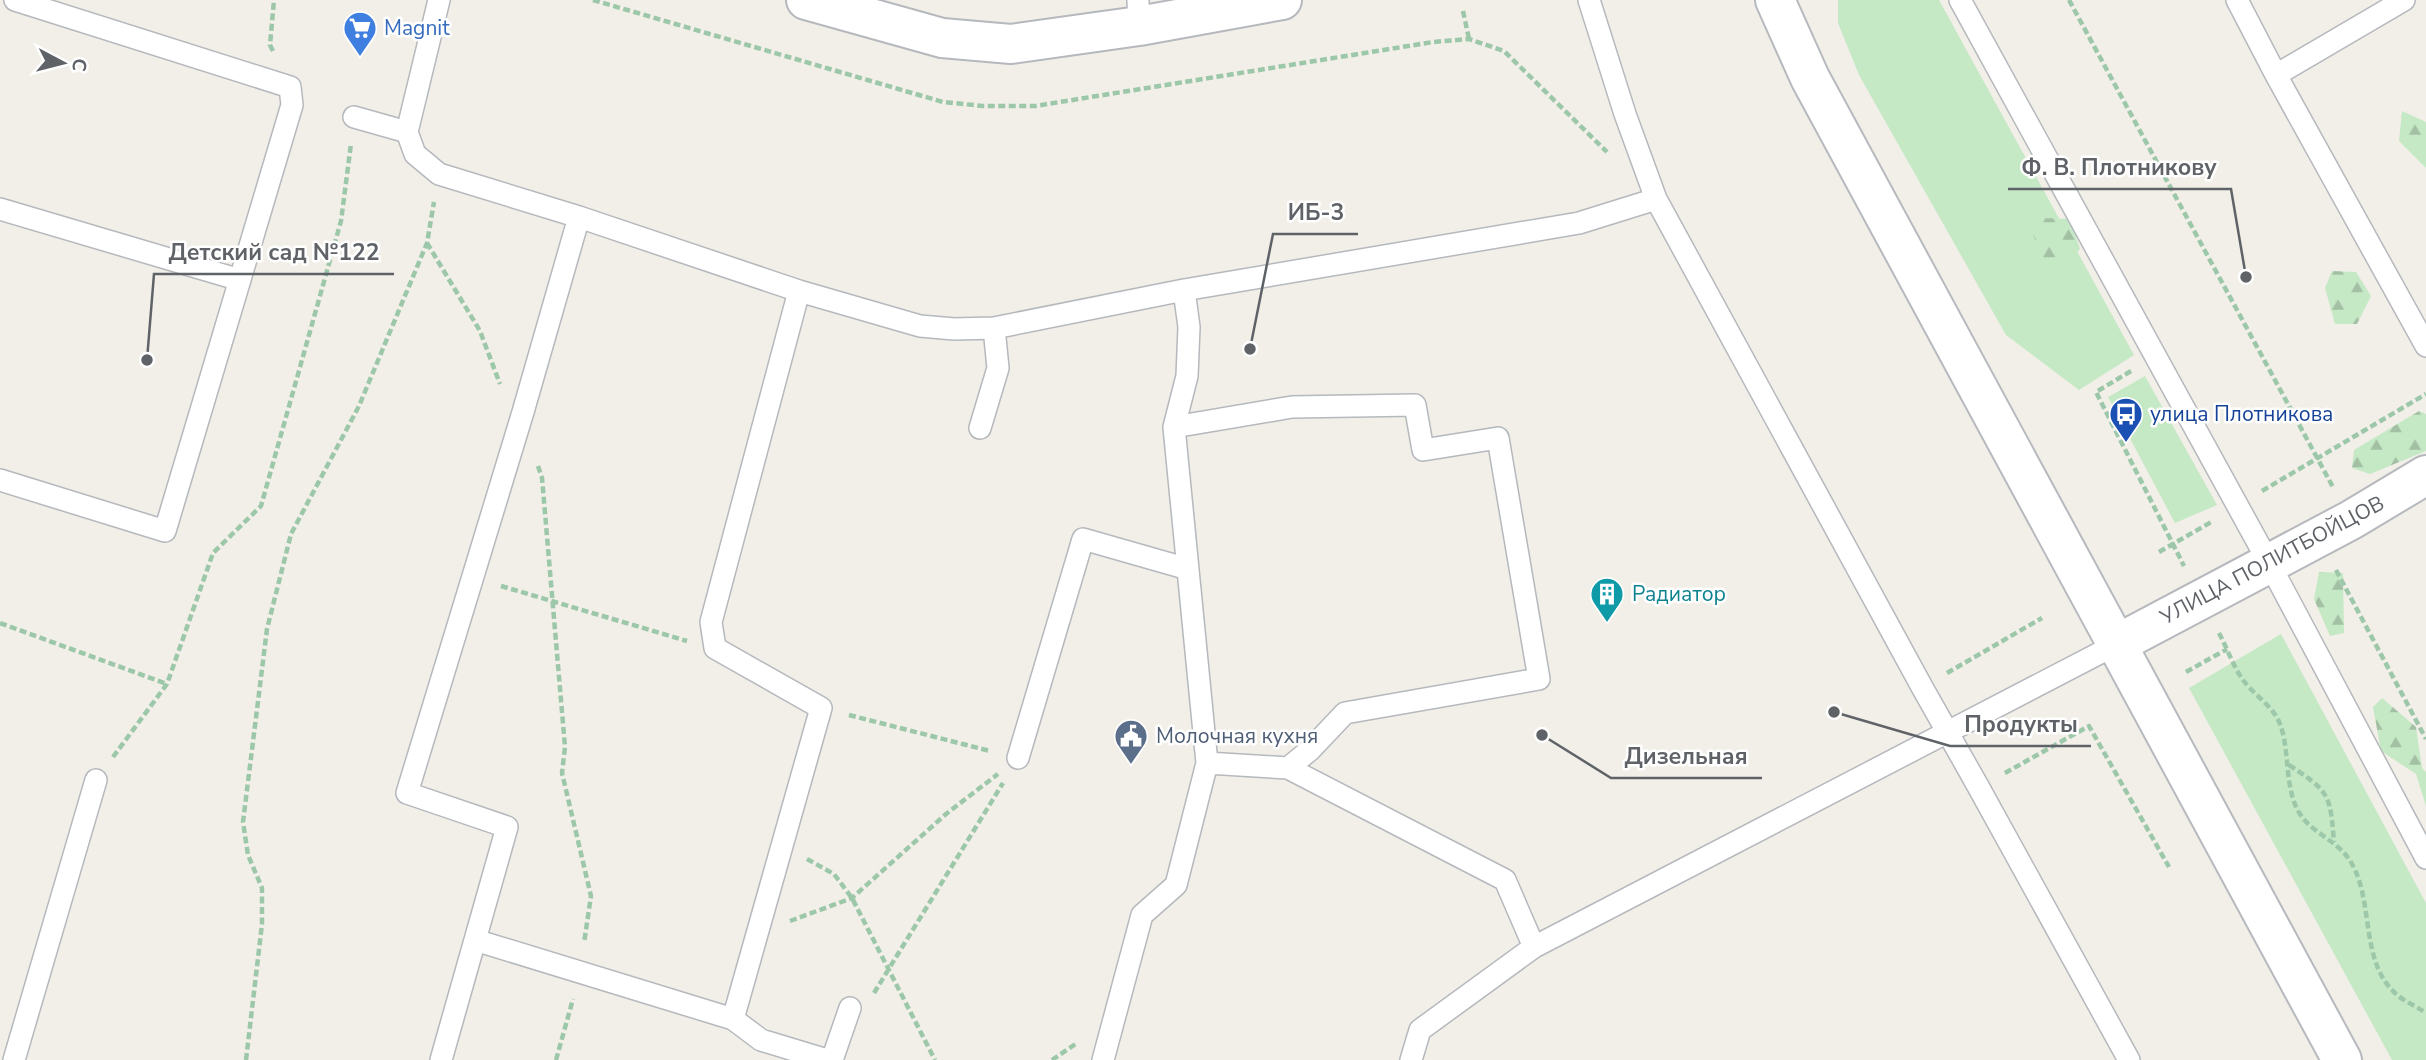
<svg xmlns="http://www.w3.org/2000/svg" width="2426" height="1060" font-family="'Nunito Sans',sans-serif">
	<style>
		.green { fill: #c5e8c5 }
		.forest { fill: url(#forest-firs) }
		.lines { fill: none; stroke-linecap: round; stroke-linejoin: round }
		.lane-casing { stroke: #b5b8bc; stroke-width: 24 }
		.street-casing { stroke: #b5b8bc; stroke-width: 42 }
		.secondary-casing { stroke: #b6babf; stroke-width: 42 }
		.path { stroke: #9cc7a9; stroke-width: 4.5; stroke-dasharray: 7 3.5; stroke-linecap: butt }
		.lane { stroke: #fff; stroke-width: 21 }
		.street { stroke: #fff; stroke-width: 38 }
		.secondary { stroke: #fff; stroke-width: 38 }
		.labels { text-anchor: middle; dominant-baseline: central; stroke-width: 5; stroke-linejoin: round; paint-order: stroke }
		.shop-label { font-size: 21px; fill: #366cbe; stroke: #fff; text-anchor: start }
		.transit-label { font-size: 21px; fill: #164399; stroke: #fff; text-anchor: start }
		.street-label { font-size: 21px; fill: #5f6368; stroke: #fff }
		.culture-label { font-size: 21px; fill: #0d838f; stroke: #fff; text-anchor: start }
		.service-label { font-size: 21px; fill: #4e5e75; stroke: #fff; text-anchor: start }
		.leader { fill: none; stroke: #5f6368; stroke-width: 2.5 }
		.callout-dot { fill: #5f6368; stroke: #fff; stroke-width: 2.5 }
		.callout-label { font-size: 23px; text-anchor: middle; font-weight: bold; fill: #5f6368; stroke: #fff; stroke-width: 5; stroke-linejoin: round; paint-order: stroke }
	</style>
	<defs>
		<pattern id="forest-firs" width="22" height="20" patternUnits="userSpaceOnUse" patternTransform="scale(1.75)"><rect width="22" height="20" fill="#c5e8c5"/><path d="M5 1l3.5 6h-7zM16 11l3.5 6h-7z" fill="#a3c0a4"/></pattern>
	</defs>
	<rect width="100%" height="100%" fill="#f1efe8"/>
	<path class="green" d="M1838,0H1939L2134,355L2079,390L2006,335L1859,75L1838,23Z
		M2145,376L2217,505L2175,523L2108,397Z
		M2281,634L2426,903V1060H2392L2189,688Z"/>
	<path class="forest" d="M2402,111L2426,122V168L2399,141Z
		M2042,218L2070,219L2080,249L2060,271L2041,258L2033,234Z
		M2332,271L2356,272L2371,296L2357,324H2335L2325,288Z
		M2419,411L2426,414V451L2370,474L2352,468L2354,450Z
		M2319,572L2343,573L2344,633L2330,636L2314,599Z
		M2382,698L2416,727L2422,768L2426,772V806L2416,774L2381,751L2373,707Z"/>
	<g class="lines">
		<defs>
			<path id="lane" d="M439,0L407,132L415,154L439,174L579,217L799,291L920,326L954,329L994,328L1184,290L1579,223L1656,199
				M1138,0L1139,26
				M1589,0L1625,114L1656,199L1922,687L1979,788L2129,1060
				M1960,0L2269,563L2426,858
				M2237,0L2276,75
				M2404,0L2276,75L2426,346
				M354,117L407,132
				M0,209L240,280
				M799,291L711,622L715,648L821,708L733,1019L761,1040L827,1060
				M1174,427L1292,407L1415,405L1423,450L1498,438L1539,679L1345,713L1310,750L1288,768
				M980,428L998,368L994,328
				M0,480L165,531L292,105L290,87L15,0
				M1018,758L1083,539L1188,569
				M1207,763L1288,768L1505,880L1534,947
				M475,940L733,1019
				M14,1060L96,780
				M441,1060L507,827L407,793L523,412L579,217
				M832,1060L850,1008
				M1103,1060L1142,915L1176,885L1207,763L1174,427L1187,376L1189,327L1184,290
				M1411,1060L1420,1030L1534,947L2117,644"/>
			<path id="street" d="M806,0L942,38L1011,44L1139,26L1282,0
				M2117,644L2351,520L2426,475"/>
			<path id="secondary" d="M1775,0L1810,78L2342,1060"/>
		</defs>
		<use href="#lane" class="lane-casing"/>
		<use href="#street" class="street-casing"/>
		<use href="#secondary" class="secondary-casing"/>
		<path class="path" d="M593,0L943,102L983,106H1035L1433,42L1469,39L1504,51L1607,152
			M2069,0L2334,489
			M1463,11L1469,39
			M273,51L270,45L274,0
			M427,243L480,331L500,384
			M2131,371L2096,392L2184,566
			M538,466L542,478L565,747L562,773L591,896L584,943
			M2262,491L2426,394
			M2159,552L2213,521
			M2336,570L2426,739
			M501,586L687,641
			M0,623L167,684
			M2219,633C2227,648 2233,666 2243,680C2254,695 2274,707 2280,724C2291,753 2283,791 2302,817C2316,835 2341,843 2352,864C2374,903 2360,961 2395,993C2403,1001 2416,1006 2426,1013
			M2186,672L2227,649
			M1947,673L2042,618
			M849,715L990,751
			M113,757L167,684L213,553L261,506L341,221L351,144
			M2289,765C2330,792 2330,794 2334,842
			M2005,773L2089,726L2169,867
			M807,859L834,874L852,898L935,1060
			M790,921L852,898L946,814L998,774
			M874,993L1003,783
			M246,1060L262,924V888L248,855L243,822L267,629L291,534L359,406L427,243L434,202
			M556,1060L573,999
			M1052,1060L1077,1043"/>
		<use href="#lane" class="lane"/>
		<use href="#street" class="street"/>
		<use href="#secondary" class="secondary"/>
	</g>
	<defs>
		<symbol id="supermarket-pin" viewBox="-11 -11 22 30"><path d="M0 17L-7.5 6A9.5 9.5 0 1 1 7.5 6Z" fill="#3f7fe0" stroke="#fff"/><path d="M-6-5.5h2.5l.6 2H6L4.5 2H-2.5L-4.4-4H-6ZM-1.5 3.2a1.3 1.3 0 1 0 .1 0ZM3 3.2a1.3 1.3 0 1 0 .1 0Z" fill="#fff"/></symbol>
		<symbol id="bus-pin" viewBox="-11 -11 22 30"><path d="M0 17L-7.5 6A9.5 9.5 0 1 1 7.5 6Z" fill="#1a4fb4" stroke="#fff"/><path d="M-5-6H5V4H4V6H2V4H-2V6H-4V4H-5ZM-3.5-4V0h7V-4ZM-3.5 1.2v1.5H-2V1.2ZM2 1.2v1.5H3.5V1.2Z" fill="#fff"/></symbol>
		<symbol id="building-pin" viewBox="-11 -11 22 30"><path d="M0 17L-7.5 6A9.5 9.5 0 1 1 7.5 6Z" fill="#0f9aa8" stroke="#fff"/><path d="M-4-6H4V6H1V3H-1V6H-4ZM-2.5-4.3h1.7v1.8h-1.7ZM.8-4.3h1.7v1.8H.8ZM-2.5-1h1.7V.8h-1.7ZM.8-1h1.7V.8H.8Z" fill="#fff"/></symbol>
		<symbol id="civic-pin" viewBox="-11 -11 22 30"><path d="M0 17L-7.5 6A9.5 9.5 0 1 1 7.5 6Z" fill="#5c6f8a" stroke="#fff"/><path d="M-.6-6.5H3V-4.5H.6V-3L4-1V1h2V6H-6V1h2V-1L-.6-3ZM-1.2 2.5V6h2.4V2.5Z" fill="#fff"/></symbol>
	</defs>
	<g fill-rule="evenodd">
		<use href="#supermarket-pin" x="341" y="9" width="38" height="52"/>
		<use href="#bus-pin" x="2107" y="395" width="38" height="52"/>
		<use href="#building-pin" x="1588" y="575" width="38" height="52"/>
		<use href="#civic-pin" x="1112" y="717" width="38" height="52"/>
	</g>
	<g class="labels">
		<g class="shop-label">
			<text x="384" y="28">Magnit</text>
		</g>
		<g class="transit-label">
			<text x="2150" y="414">улица Плотникова</text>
		</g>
		<g class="street-label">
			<text transform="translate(2272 560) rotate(-28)">УЛИЦА ПОЛИТБОЙЦОВ</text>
		</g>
		<g class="culture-label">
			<text x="1632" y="594">Радиатор</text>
		</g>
		<g class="service-label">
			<text x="1156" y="736">Молочная кухня</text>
		</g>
	</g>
	<path class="leader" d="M2246 277L2231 189H2008M1250 349L1273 234H1358M147 360L154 274H394M1834 712L1950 746H2091M1542 735L1611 778H1762"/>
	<g class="callout-dot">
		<circle cx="2246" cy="277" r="7"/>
		<circle cx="1250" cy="349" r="7"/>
		<circle cx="147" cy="360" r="7"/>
		<circle cx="1834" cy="712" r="7"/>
		<circle cx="1542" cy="735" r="7"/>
	</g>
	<g class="callout-label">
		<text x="2119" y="175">Ф. В. Плотникову</text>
		<text x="1316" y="220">ИБ-3</text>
		<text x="274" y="260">Детский сад №122</text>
		<text x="2021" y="732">Продукты</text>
		<text x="1686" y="764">Дизельная</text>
	</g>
	<g transform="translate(63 63) rotate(97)" stroke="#ffffff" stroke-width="5" paint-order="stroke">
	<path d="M0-5L12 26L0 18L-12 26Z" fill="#5f6368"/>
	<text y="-10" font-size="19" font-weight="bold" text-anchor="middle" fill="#5f6368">С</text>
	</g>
</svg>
